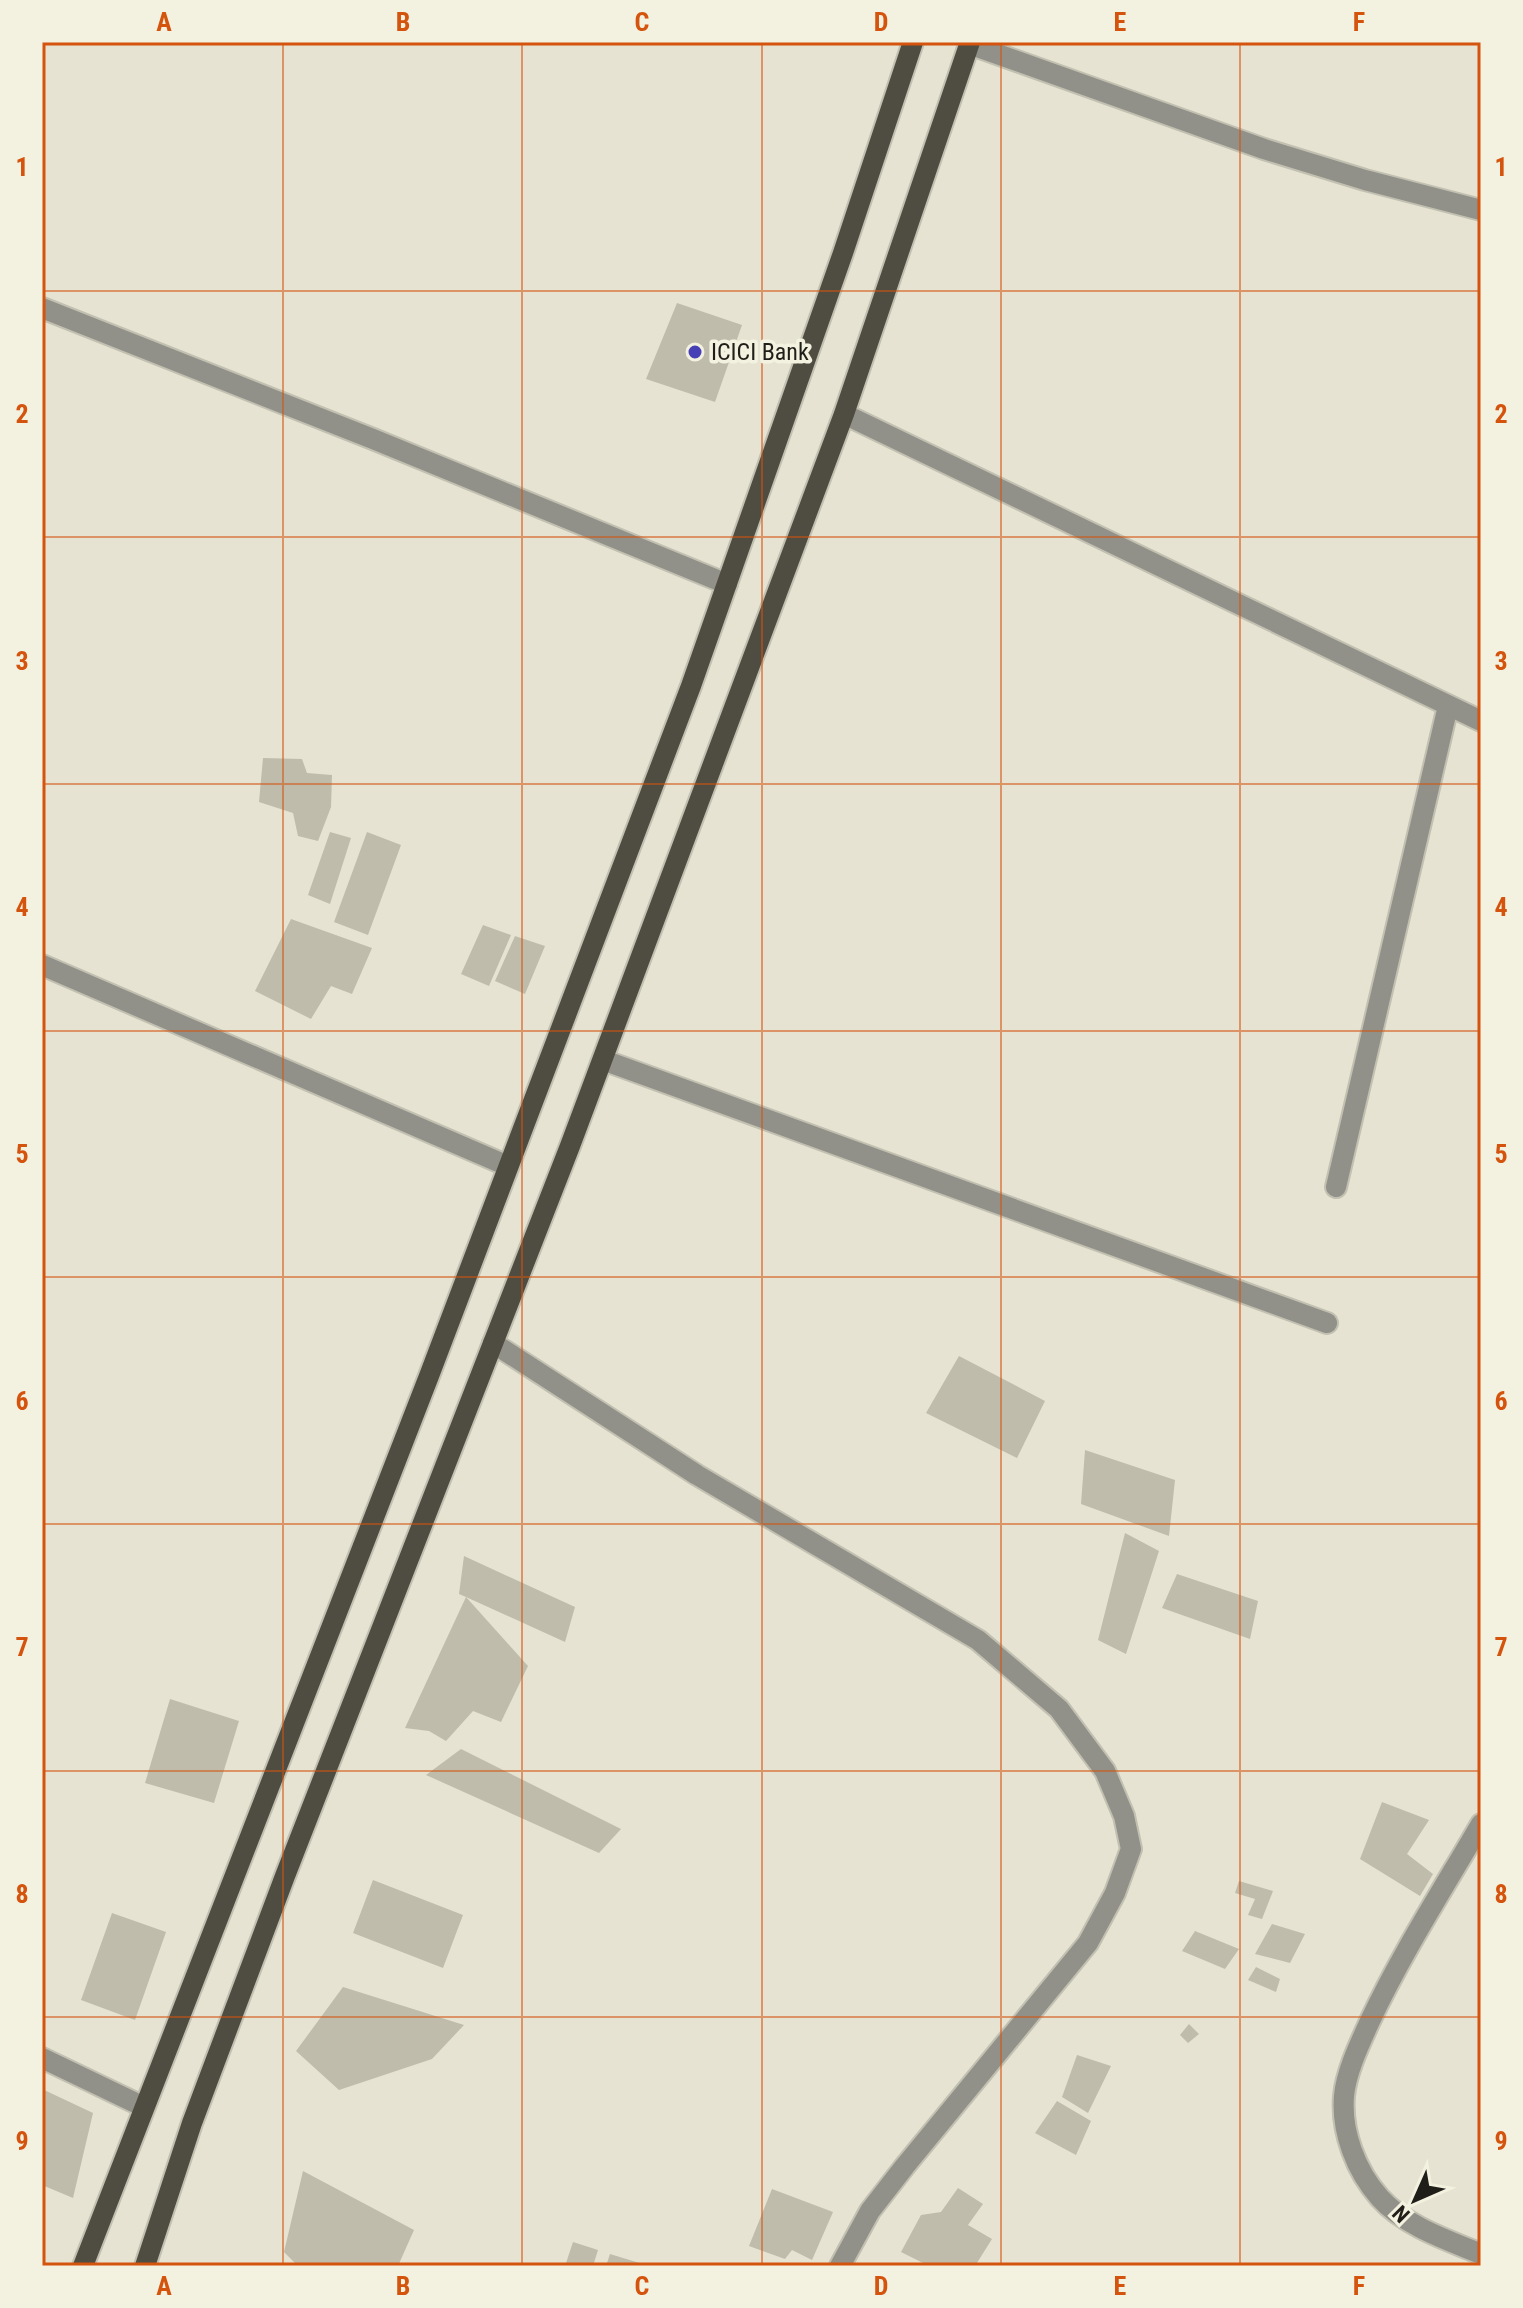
<svg xmlns="http://www.w3.org/2000/svg" width="1523" height="2308" font-family="'Roboto Condensed',sans-serif">
	<style>
		.building { fill: #bfbcab }
		.lines { fill: none; stroke-linecap: round; stroke-linejoin: round }
		.minor-casing { stroke: #c2c0b1; stroke-width: 24 }
		.major-casing { stroke: #c2c0b1; stroke-width: 24 }
		.minor { stroke: #919089; stroke-width: 20 }
		.major { stroke: #4f4d41; stroke-width: 20 }
		.grid { fill: none; stroke: #d4530d; stroke-width: 2; stroke-opacity: 0.55 }
		.poi-dot { fill: #473fb5; stroke: #f3f1df; stroke-width: 3 }
		.labels { text-anchor: middle; dominant-baseline: central; stroke-width: 7; stroke-linejoin: round; paint-order: stroke }
		.poi-label { font-size: 24px; fill: #1f1e18; stroke: #f3f1df; text-anchor: start }
		.neatline { fill: none; stroke: #d4530d; stroke-width: 3 }
		.grid-label { font-size: 26px; text-anchor: middle; font-weight: bold; fill: #d4530d }
	</style>
	<rect width="100%" height="100%" fill="#e6e3d2"/>
	<path class="building" d="M677,303L742,325L715,402L646,379Z
		M263,758L302,759L307,773L332,775L331,807L318,841L298,836L293,813L259,802Z
		M330,832L351,838L330,904L308,895Z
		M367,832L401,845L368,935L334,922Z
		M291,919L372,948L352,994L331,986L311,1019L255,991Z
		M483,925L511,935L489,986L461,974Z
		M515,936L545,946L525,994L495,981Z
		M959,1356L1045,1401L1017,1458L926,1413Z
		M1085,1450L1175,1480L1169,1536L1081,1504Z
		M1125,1533L1159,1551L1126,1654L1098,1640Z
		M464,1556L575,1607L565,1642L466,1597L528,1666L501,1722L473,1711L446,1741L429,1731L405,1728L466,1597L459,1594Z
		M1177,1574L1258,1601L1250,1639L1162,1608Z
		M170,1699L239,1721L214,1803L145,1783Z
		M461,1749L621,1829L599,1853L426,1775Z
		M1382,1802L1429,1820L1407,1854L1433,1874L1420,1896L1360,1859Z
		M373,1880L463,1915L443,1968L353,1933Z
		M1239,1881L1273,1891L1262,1919L1248,1915L1255,1899L1235,1893Z
		M112,1913L166,1932L135,2020L81,2000Z
		M1272,1924L1305,1934L1290,1963L1255,1954Z
		M1195,1931L1239,1949L1225,1969L1182,1951Z
		M1256,1967L1280,1979L1276,1992L1248,1980Z
		M343,1987L464,2025L432,2059L339,2090L296,2051Z
		M1189,2024L1199,2034L1188,2043L1180,2035Z
		M1077,2055L1111,2066L1088,2113L1062,2097Z
		M42,2089L93,2113L73,2198L42,2185Z
		M1057,2101L1091,2121L1076,2155L1035,2133Z
		M303,2171L414,2230L398,2266H298L284,2252Z
		M958,2188L983,2204L968,2225L992,2239L975,2266H929L901,2252L921,2215L941,2212Z
		M772,2189L833,2212L812,2260L792,2250L785,2259L749,2246Z
		M573,2242L598,2250L593,2266H565Z
		M610,2254L646,2265V2266H606Z"/>
	<g class="lines">
		<defs>
			<path id="minor" d="M969,44L1264,149L1365,180L1481,210
				M42,308L373,439L727,584
				M844,414L1481,721
				M42,965L508,1166
				M603,1060L1327,1323
				M1336,1187L1448,706
				M493,1343L697,1475L978,1640L1059,1709L1105,1771L1124,1816L1131,1849L1115,1893L1088,1943L905,2166L870,2211L840,2266
				M1481,1824C1443,1889 1402,1953 1370,2021C1360,2043 1346,2072 1344,2096C1341,2132 1356,2171 1380,2198C1405,2226 1447,2240 1481,2254
				M42,2058L144,2107"/>
			<path id="major" d="M83,2266L429,1376L691,686L843,253L913,42
				M145,2266L192,2123L285,1876L570,1146L844,414L970,42"/>
		</defs>
		<use href="#minor" class="minor-casing"/>
		<use href="#major" class="major-casing"/>
		<use href="#minor" class="minor"/>
		<use href="#major" class="major"/>
	</g>
	<path class="grid" d="M283,42V2266M522,42V2266M762,42V2266M1001,42V2266M1240,42V2266M42,291H1481M42,537H1481M42,784H1481M42,1031H1481M42,1277H1481M42,1524H1481M42,1771H1481M42,2017H1481"/>
	<circle class="poi-dot" cx="695" cy="352" r="8"/>
	<g class="labels">
		<g class="poi-label">
			<text x="711" y="352">ICICI Bank</text>
		</g>
	</g>
	<rect width="1523" height="2308" fill="none" stroke="#f3f1df" stroke-width="88"/>
	<g transform="translate(1415 2200) rotate(225)" stroke="#f3f1df" stroke-width="6" paint-order="stroke">
	<path d="M0-6L14 30L0 20L-14 30Z" fill="#1f1e18"/>
	<text y="-12" font-size="22" font-weight="bold" text-anchor="middle" fill="#1f1e18">N</text>
	</g>
	<rect x="44" y="44" width="1435" height="2220" class="neatline"/>
	<g class="grid-label">
		<text x="164" y="31">A</text>
		<text x="403" y="31">B</text>
		<text x="642" y="31">C</text>
		<text x="881" y="31">D</text>
		<text x="1120" y="31">E</text>
		<text x="1359" y="31">F</text>
		<text x="22" y="176">1</text>
		<text x="1501" y="176">1</text>
		<text x="22" y="423">2</text>
		<text x="1501" y="423">2</text>
		<text x="22" y="670">3</text>
		<text x="1501" y="670">3</text>
		<text x="22" y="916">4</text>
		<text x="1501" y="916">4</text>
		<text x="22" y="1163">5</text>
		<text x="1501" y="1163">5</text>
		<text x="22" y="1410">6</text>
		<text x="1501" y="1410">6</text>
		<text x="22" y="1656">7</text>
		<text x="1501" y="1656">7</text>
		<text x="22" y="1903">8</text>
		<text x="1501" y="1903">8</text>
		<text x="22" y="2150">9</text>
		<text x="1501" y="2150">9</text>
		<text x="164" y="2295">A</text>
		<text x="403" y="2295">B</text>
		<text x="642" y="2295">C</text>
		<text x="881" y="2295">D</text>
		<text x="1120" y="2295">E</text>
		<text x="1359" y="2295">F</text>
	</g>
</svg>
